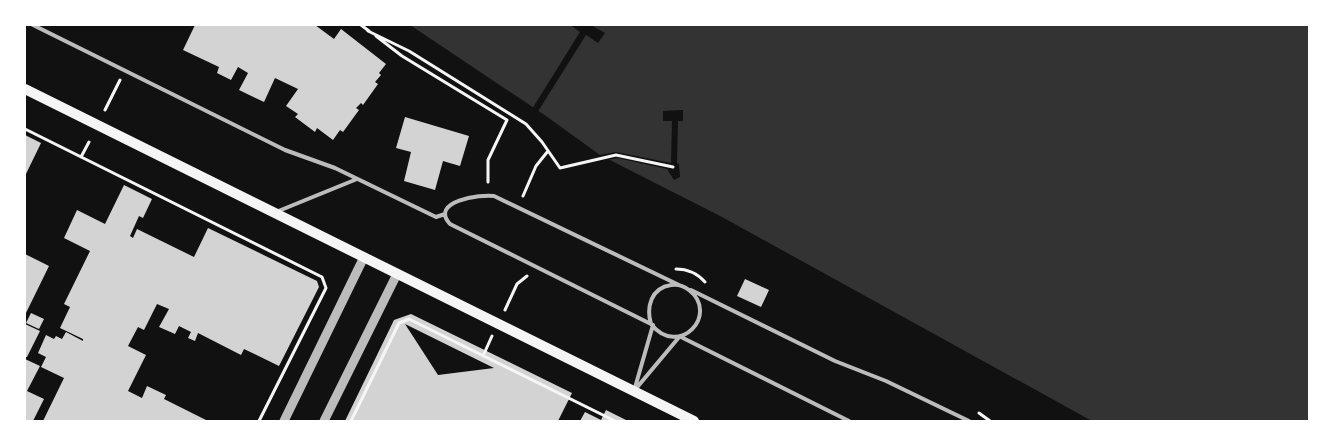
<svg xmlns="http://www.w3.org/2000/svg" width="1334" height="446" font-family="'Nunito Sans',sans-serif">
	<style>
		.water { fill: #333 }
		.pier { fill: #111 }
		.building { fill: #d3d3d3; fill-rule: evenodd }
		.lines { fill: none; stroke-linecap: round; stroke-linejoin: round }
		.path { stroke: #f5f5f5; stroke-width: 3 }
		.service { stroke: #bcbcbc; stroke-width: 4 }
		.tertiary { stroke: #bcbcbc; stroke-width: 9 }
		.secondary { stroke: #f5f5f5; stroke-width: 10 }
	</style>
	<rect width="100%" height="100%" fill="#111"/>
	<path class="water" d="M410,25H1309V421H1092L722,217L600,155L546,116Z"/>
	<path class="pier" d="M570,25H591L605,33L598,43L586,35L537,113L532,109L580,32Z
		M683,110V121H678L677,163L679,164L680,177L674,180L667,169L617,158L608,160L600,155L616,152L671,163L672,121H663V111Z"/>
	<path class="building" d="M195,25H315L334,39L341,29L386,64L379,73L381,75L375,82L378,84L363,105L361,103L356,108L359,110L343,132L340,130L333,140L317,128L315,132L295,117L298,114L286,106L298,89L275,78L264,102L239,90L248,73L238,67L231,80L217,73L219,67L183,50Z
		M405,117L469,136L460,166L443,161L435,190L404,181L411,152L396,148Z
		M25,135L41,143L25,176Z
		M124,185L152,199L143,218L139,216L130,236L133,238L137,229L194,257L208,228L317,281L319,287L279,366L244,349L241,355L198,333L195,341L188,338L191,332L179,326L175,334L159,327L169,309L157,304L144,330L138,327L128,346L146,355L128,391L142,398L147,386L166,395L164,399L208,421H43L64,378L41,367L46,357L38,353L46,335L54,339L56,336L62,339L66,332L83,341V339L60,328L70,307L64,304L90,251L64,238L77,210L105,224Z
		M25,254L49,266L25,315Z
		M745,279L769,290L761,307L737,296Z
		M31,313L44,319L39,329L26,323Z
		M411,314L572,393L558,421H345L394,320ZM405,324L494,368L438,375Z
		M25,324L40,331L27,357H25Z
		M25,359L40,366L27,391L44,399L33,421H25Z
		M606,410L628,421H580L585,412L601,420Z"/>
	<g class="lines">
		<path class="path" d="M361,25L369,31
			M368,31L409,51L526,124L542,142L560,168L616,155L673,167
			M376,36L402,56L507,120L488,160V182
			M105,110L120,80
			M25,129L322,277L326,288L259,421
			M81,157L89,142
			M523,196L536,166L548,151
			M676,269C688,269 697,273 705,282
			M505,310L517,284L527,276
			M483,356L492,336
			M979,413L990,421
			M351,421L399,323L409,319L615,421"/>
		<path class="service" d="M33,25L285,150L335,168L436,217L445,214
			M276,212L357,179
			M691,290L835,361L886,381L969,421
			M651,324C646,307 651,288 671,285C678,284 684,286 689,290C720,314 679,359 651,324L450,224C429,201 481,194 494,196L679,285
			M653,325L634,391L680,336
			M681,337L849,421"/>
		<path class="tertiary" d="M284,421L364,257
			M324,421L397,274"/>
		<path class="secondary" d="M25,89L694,421"/>
	</g>
	<rect width="1334" height="446" fill="none" stroke="#ffffff" stroke-width="52"/>
</svg>
